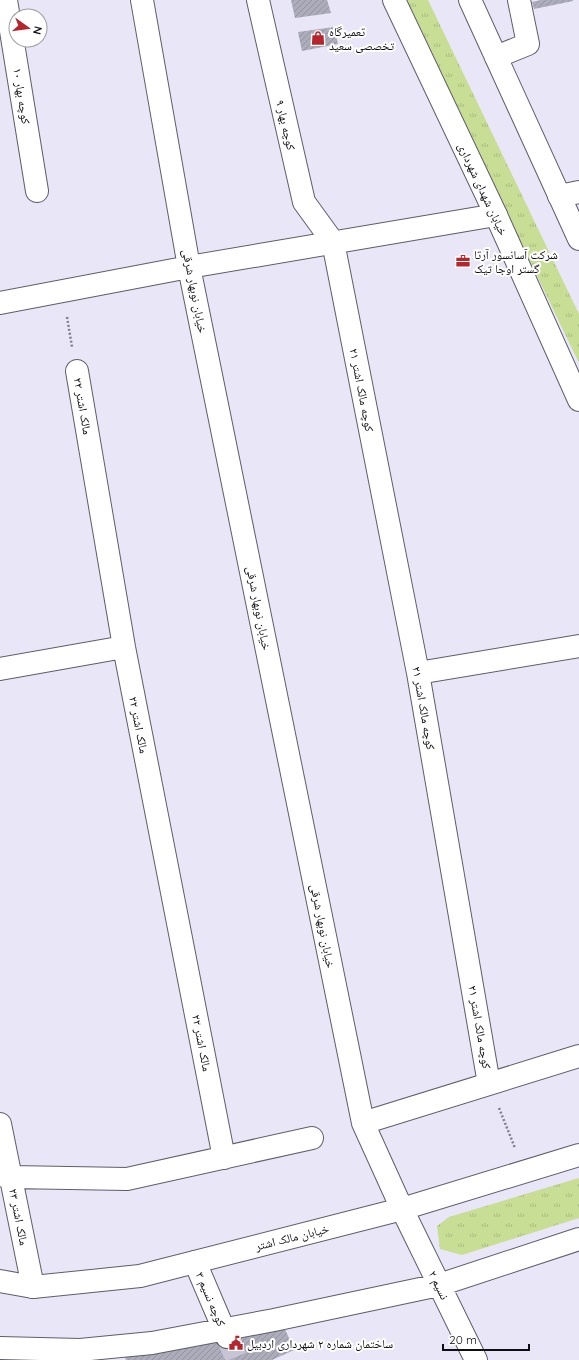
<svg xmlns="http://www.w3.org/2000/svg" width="579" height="1360" font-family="Quicksand,'Noto Naskh Arabic',sans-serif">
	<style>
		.grass { fill: url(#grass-tufts) }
		.building { fill: url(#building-hatch) }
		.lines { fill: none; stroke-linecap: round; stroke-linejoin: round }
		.street-tunnel { stroke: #c7c5d5; stroke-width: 22; stroke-dasharray: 22 11; stroke-linecap: butt }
		.street-casing { stroke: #5e5d6b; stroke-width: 24 }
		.secondary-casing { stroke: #5e5d6b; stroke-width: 24 }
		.path { stroke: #807f8a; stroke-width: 2.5; stroke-dasharray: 2 2; stroke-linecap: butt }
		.street { stroke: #fff; stroke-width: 22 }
		.secondary { stroke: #fff; stroke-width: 22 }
		.labels { text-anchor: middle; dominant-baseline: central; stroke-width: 4; stroke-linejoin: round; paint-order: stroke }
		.poi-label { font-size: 12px; fill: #0d0d12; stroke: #fff; text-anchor: start }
		.street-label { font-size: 12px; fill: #0d0d12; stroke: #fff }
	</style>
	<defs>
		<pattern id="grass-tufts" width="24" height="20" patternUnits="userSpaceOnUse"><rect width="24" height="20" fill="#c7de94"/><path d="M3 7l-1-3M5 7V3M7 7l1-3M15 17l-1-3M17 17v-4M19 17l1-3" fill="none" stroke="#aabd7f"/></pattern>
		<pattern id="building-hatch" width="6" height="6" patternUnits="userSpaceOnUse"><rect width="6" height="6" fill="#adacbb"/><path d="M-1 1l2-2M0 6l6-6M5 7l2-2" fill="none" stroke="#9493a0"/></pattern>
	</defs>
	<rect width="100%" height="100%" fill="#e8e6f7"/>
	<path class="grass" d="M404,0H428L579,314V363Z
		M579,1178V1218L462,1255L440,1249L437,1226L449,1217Z"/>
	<path class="building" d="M291,0H327L331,13L295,18Z
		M541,0H573V1L534,9L532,2Z
		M334,27L338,44L302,51L298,32Z
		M285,1329L294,1350L272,1360H126L124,1355Z"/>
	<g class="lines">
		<path class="street-tunnel" d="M227,1337L237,1360"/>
		<defs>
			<path id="street" d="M6,0L37,191
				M142,0L189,267L363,1123L402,1209L476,1360
				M258,0L304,202L333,242L418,673L489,1084
				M496,57L528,44L519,0
				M559,196L579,192
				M0,303L189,267L496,215
				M77,371L124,647L224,1158
				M0,669L124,647
				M418,673L579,646
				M363,1123L579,1056
				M0,1124L33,1287
				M0,1175L11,1177L127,1179L312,1138
				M195,1262L227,1337
				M0,1348L80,1350L152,1343L274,1320L439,1285L579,1239"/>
			<path id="secondary" d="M394,0L496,215L579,400
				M470,0L579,239
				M0,1281L33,1287L140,1276L402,1209L579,1155"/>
		</defs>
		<use href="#street" class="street-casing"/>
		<use href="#secondary" class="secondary-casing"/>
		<path class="path" d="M67,317L72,347
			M499,1108L515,1148"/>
		<use href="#street" class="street"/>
		<use href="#secondary" class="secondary"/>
	</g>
	<defs>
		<symbol id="shop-bare" viewBox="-9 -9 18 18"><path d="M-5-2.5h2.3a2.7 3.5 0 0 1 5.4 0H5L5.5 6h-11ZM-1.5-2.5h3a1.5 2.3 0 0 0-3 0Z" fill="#b6252c" stroke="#fff" stroke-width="2.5" paint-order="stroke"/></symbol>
		<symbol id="office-bare" viewBox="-9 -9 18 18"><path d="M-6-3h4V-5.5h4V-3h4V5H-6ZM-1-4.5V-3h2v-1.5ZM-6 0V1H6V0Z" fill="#b6252c" stroke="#fff" stroke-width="2.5" paint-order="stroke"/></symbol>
		<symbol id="civic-bare" viewBox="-9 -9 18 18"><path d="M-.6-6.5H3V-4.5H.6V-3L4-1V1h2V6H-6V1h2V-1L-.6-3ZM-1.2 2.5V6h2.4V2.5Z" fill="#b6252c" stroke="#fff" stroke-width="2.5" paint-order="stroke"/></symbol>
	</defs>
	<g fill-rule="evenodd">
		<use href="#shop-bare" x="308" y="28" width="20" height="20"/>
		<use href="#office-bare" x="453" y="251" width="20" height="20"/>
		<use href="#civic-bare" x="226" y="1333" width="20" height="20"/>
	</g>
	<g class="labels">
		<g class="poi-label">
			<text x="329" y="31">تعمیرگاه<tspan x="329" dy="14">تخصصی سعید</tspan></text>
			<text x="474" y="254">شرکت آسانسور آرتا<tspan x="474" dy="14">گستر اوجا تیک</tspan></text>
			<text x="247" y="1343">ساختمان شماره ۲ شهرداری اردبیل</text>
		</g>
		<g class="street-label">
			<text transform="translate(22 96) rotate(81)">کوچه بهار ۱۰</text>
			<text transform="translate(286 125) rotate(77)">کوچه بهار ۹</text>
			<text transform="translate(483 189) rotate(65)">خیابان شهدای شهرداری</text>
			<text transform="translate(195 291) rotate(79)">خیابان نوبهار شرقی</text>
			<text transform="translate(362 390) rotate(79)">کوچه مالک اشتر ۲۱</text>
			<text transform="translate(83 406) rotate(80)">مالک اشتر ۲۲</text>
			<text transform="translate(259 608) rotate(79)">خیابان نوبهار شرقی</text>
			<text transform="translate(424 708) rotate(80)">کوچه مالک اشتر ۲۱</text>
			<text transform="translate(139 725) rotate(79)">مالک اشتر ۲۲</text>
			<text transform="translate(323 926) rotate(79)">خیابان نوبهار شرقی</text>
			<text transform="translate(480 1027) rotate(80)">کوچه مالک اشتر ۲۱</text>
			<text transform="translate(202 1043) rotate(79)">مالک اشتر ۲۲</text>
			<text transform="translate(19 1217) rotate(79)">مالک اشتر ۲۳</text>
			<text transform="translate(292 1237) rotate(-14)">خیابان مالک اشتر</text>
			<text transform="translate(439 1285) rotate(64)">نسیم ۲</text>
			<text transform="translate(211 1299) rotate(67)">کوچه نسیم ۳</text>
		</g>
	</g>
	<g transform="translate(28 28) rotate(104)"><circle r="19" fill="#ffffff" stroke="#9e9ea0"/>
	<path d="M0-3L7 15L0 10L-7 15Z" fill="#b6252c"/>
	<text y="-6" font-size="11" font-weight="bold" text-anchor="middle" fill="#0d0d12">N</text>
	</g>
	<path d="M443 1344v6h86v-6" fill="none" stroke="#0d0d12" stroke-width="2"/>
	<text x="449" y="1344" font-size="12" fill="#0d0d12" stroke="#ffffff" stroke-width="3" paint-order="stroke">20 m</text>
</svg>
